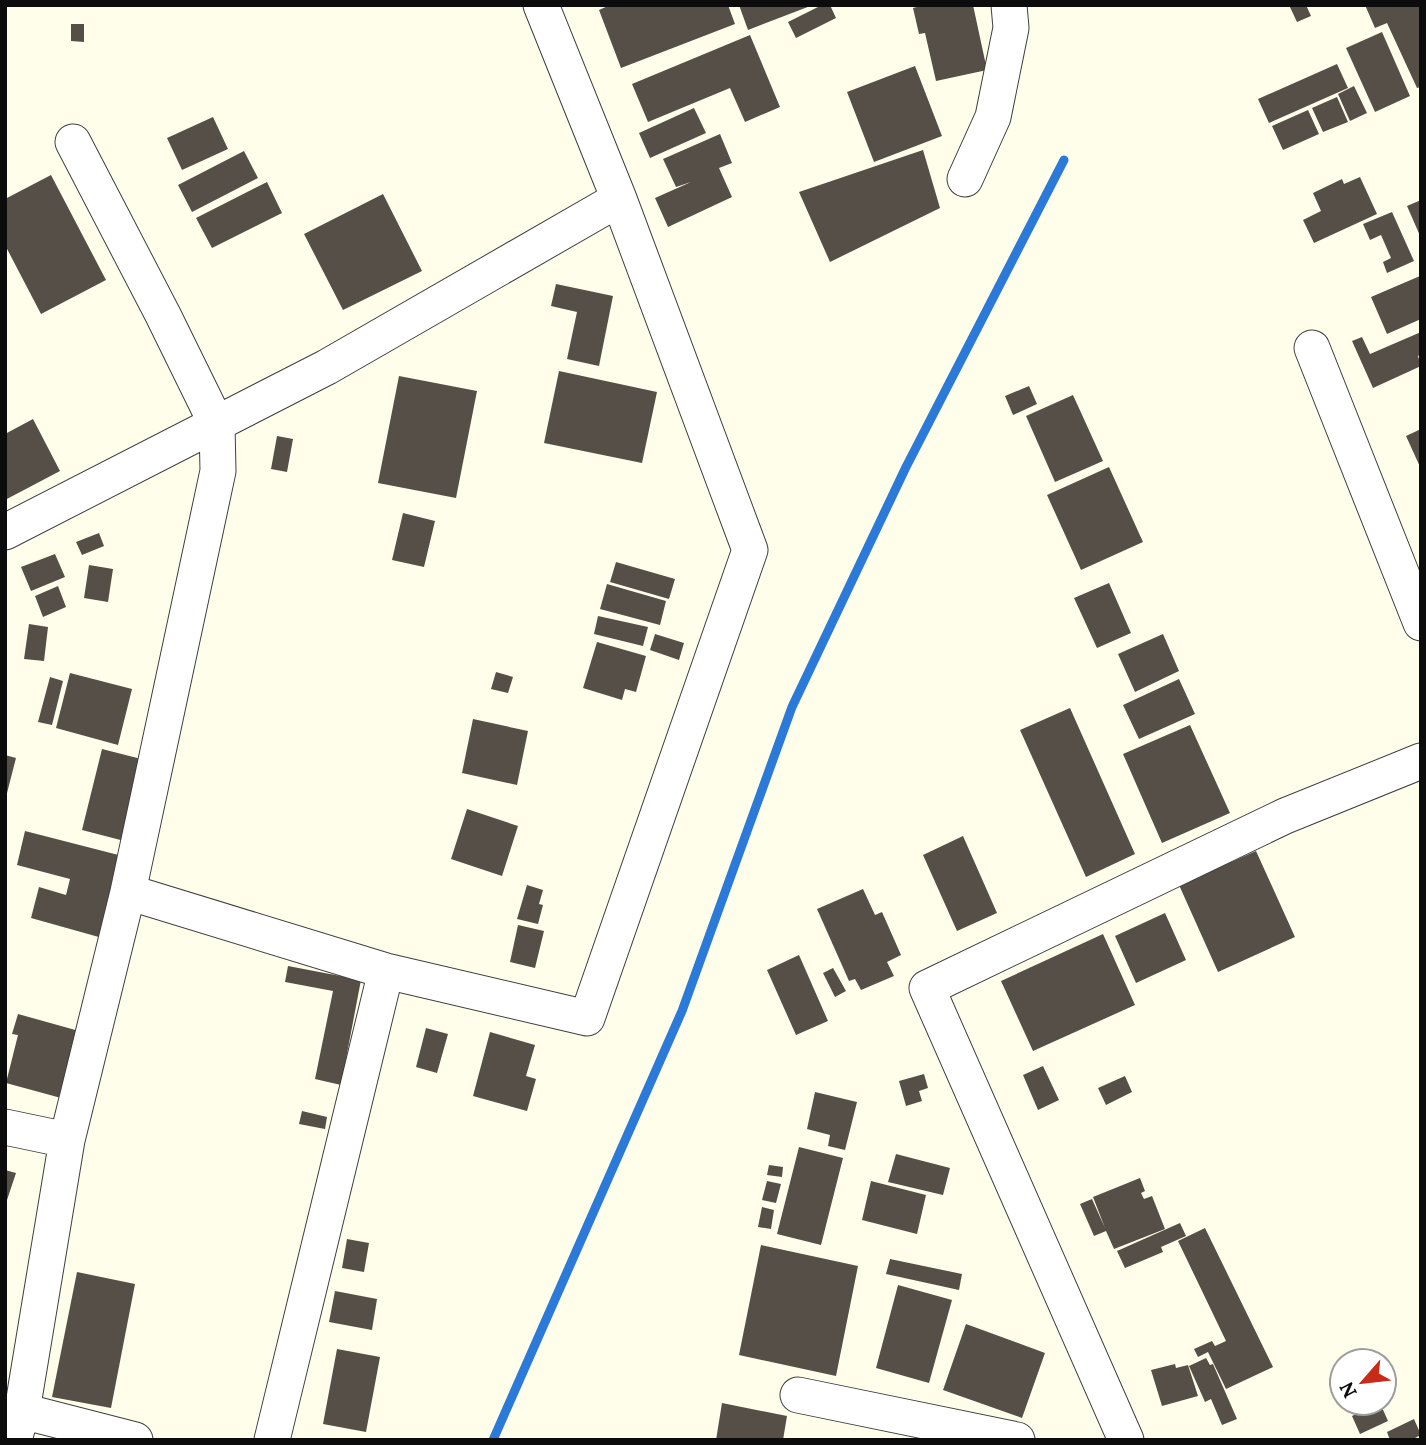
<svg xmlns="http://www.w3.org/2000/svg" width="1426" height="1445" font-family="Lora,serif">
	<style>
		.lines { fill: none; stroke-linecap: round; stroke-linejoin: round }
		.stream { stroke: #2b79d9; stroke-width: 9 }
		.building { fill: #564f48 }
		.minor-casing { stroke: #3f3f3f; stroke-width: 37 }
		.minor { stroke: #fff; stroke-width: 35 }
	</style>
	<rect width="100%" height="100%" fill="#fffeeb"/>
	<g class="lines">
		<path class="stream" d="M493,1440L682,1011L792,707L906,467L1064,160"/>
	</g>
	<path class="building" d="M610,5H728L735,24L621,68L599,10Z
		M739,5H813L748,30Z
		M822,5H830L836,18L796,38L788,22Z
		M924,5H973L987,70L936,81L925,33L919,34L913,8Z
		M1289,5H1306L1311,16L1297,22Z
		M1365,5H1421V87L1417,88L1387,23L1375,28Z
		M71,24H84V42L71,41Z
		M1382,32L1410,96L1375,112L1346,48Z
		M750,35L780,107L745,122L730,88L648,122L632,84Z
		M1337,64L1348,88L1269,123L1258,99Z
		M915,66L942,136L874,162L847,92Z
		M1354,86L1367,113L1350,121L1338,94Z
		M1337,97L1348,122L1323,132L1312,108Z
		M694,108L706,133L650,158L639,133Z
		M1308,110L1319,134L1283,150L1272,126Z
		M213,117L228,149L182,170L167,138Z
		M720,134L732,163L719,168L732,197L668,227L655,198L691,182L676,187L663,159Z
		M923,150L940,208L830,262L799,192Z
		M244,151L258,178L192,212L178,185Z
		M51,175L106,280L41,314L5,245V199Z
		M1360,177L1377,214L1314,243L1303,220L1321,211L1313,193L1342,179L1344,184Z
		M267,182L282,213L212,248L196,218Z
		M383,194L422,271L343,310L304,234Z
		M1421,200V238L1407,206Z
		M1392,212L1414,261L1387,273L1383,262L1391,258L1381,235L1370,240L1363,224Z
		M1420,276L1421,319L1387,334L1371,297Z
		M556,284L613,296L599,366L567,359L577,312L551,306Z
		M1421,332V354L1418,356L1421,366L1373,388L1352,341L1362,337L1370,354Z
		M559,371L657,392L642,463L544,443Z
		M399,376L477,391L456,498L378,483Z
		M1029,386L1037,404L1013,415L1005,396Z
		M1073,395L1103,461L1055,482L1026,416Z
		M33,419L60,471L5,500V434Z
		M1421,429V469L1406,436Z
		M277,436L293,439L287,472L271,469Z
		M1109,467L1143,542L1081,570L1047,495Z
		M403,513L435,521L424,567L392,560Z
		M99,533L104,546L82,555L76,542Z
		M55,554L65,577L31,591L21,567Z
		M616,562L675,579L669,599L610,582Z
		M89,565L113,569L108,602L84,598Z
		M1109,583L1131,633L1097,648L1074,598Z
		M607,584L666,601L660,625L600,609Z
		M58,586L66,607L43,617L35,596Z
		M598,616L648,627L643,646L594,634Z
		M29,624L48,627L44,661L24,659Z
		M655,634L684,643L679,660L650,650Z
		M1163,634L1179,671L1135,692L1118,654Z
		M597,642L646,656L636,692L625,689L622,700L583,688Z
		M496,672L513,677L508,693L491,689Z
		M70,673L132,689L118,745L56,728Z
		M50,677L63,681L52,725L38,722Z
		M1179,679L1195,714L1139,739L1123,705Z
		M1070,708L1135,854L1086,877L1020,730Z
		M473,719L528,731L517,785L462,773Z
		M1190,725L1230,813L1162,843L1123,754Z
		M102,749L157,763L136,844L82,830Z
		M5,755L16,758L6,797H5Z
		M467,809L518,826L502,876L451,859Z
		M25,831L134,859L113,941L31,918L39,887L66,895L70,879L17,865Z
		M963,836L997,913L957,931L923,855Z
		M1256,851L1295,937L1218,972L1179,885Z
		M527,885L543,890L539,904L543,905L538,924L517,919Z
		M863,889L875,915L882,912L901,955L887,962L894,976L861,990L855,979L849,981L817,909Z
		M1165,913L1186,960L1136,983L1115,936Z
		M518,925L544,931L535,968L510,962Z
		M1103,934L1135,1005L1033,1051L1001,981Z
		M799,955L828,1021L796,1035L767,970Z
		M288,966L361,980L341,1085L315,1079L333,991L285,982Z
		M833,968L846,991L835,997L823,973Z
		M18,1014L79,1031L61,1098L6,1083L18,1035L12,1034Z
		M426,1028L448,1034L437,1073L416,1067Z
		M490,1032L535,1045L526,1076L536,1079L527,1111L473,1096Z
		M1043,1066L1059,1100L1038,1110L1023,1075Z
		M924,1074L928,1088L919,1091L922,1101L906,1106L899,1081Z
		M1125,1076L1132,1092L1106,1105L1098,1088Z
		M815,1092L857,1102L845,1150L828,1146L830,1135L807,1129Z
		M302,1111L327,1117L325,1129L299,1124Z
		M799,1147L843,1158L821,1245L777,1234Z
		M896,1154L950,1168L943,1195L888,1182Z
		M769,1165L783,1167L782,1177L767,1175Z
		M5,1170L16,1173L6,1203H5Z
		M1140,1178L1145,1191L1141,1193L1144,1199L1152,1196L1165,1229L1114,1249L1106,1231L1094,1236L1080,1204L1092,1199L1105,1228L1093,1197Z
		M767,1181L781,1184L776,1203L762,1200Z
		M871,1181L926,1195L917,1234L862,1220Z
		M762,1207L774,1210L771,1229L758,1227Z
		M1180,1223L1186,1236L1161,1247L1163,1252L1125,1268L1117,1251Z
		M1205,1228L1273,1367L1226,1389L1208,1352L1198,1357L1194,1349L1212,1341L1215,1346L1226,1341L1178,1241Z
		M347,1239L369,1243L364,1272L342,1268Z
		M761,1245L858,1266L836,1376L739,1355Z
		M890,1259L962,1274L959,1290L886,1274Z
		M77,1272L135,1284L111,1408L52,1397Z
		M898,1285L952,1300L929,1383L876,1368Z
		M335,1291L377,1299L372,1330L329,1322Z
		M966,1324L1045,1353L1022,1418L943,1390Z
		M337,1349L380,1357L366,1432L323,1424Z
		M1206,1358L1210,1365L1213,1364L1237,1419L1222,1425L1211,1399L1205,1402L1189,1366Z
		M1175,1364L1176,1368L1188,1365L1198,1396L1162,1406L1151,1370Z
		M722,1403L787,1416L783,1440H716Z
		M1377,1403H1380L1388,1421L1360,1434L1352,1416Z
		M1414,1419L1421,1435L1411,1440H1390L1387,1432Z"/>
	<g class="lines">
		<defs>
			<path id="minor" d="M965,179L993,117L1011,28L1009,5
				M1312,348L1421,623
				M5,532L327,367L619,199
				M128,892L386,971L587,1018L750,550L619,199L541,5
				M5,1127L67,1140
				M798,1395L1017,1440
				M22,1411L135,1440
				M14,1440L22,1411L67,1140L128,892L218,471L217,425L163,315L73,142
				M272,1440L386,971
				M1126,1440L927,988L1285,816L1421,761"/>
		</defs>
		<use href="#minor" class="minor-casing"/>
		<use href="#minor" class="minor"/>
	</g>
	<rect width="1426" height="1445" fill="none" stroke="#0c0c0c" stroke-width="14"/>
	<g transform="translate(1363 1382) rotate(242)"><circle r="33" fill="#ffffff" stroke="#9e9e9e" stroke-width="2"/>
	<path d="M0-5L12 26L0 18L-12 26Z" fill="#c82b18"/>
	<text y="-10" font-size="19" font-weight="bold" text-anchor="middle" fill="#0c0c0c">N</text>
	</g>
</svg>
